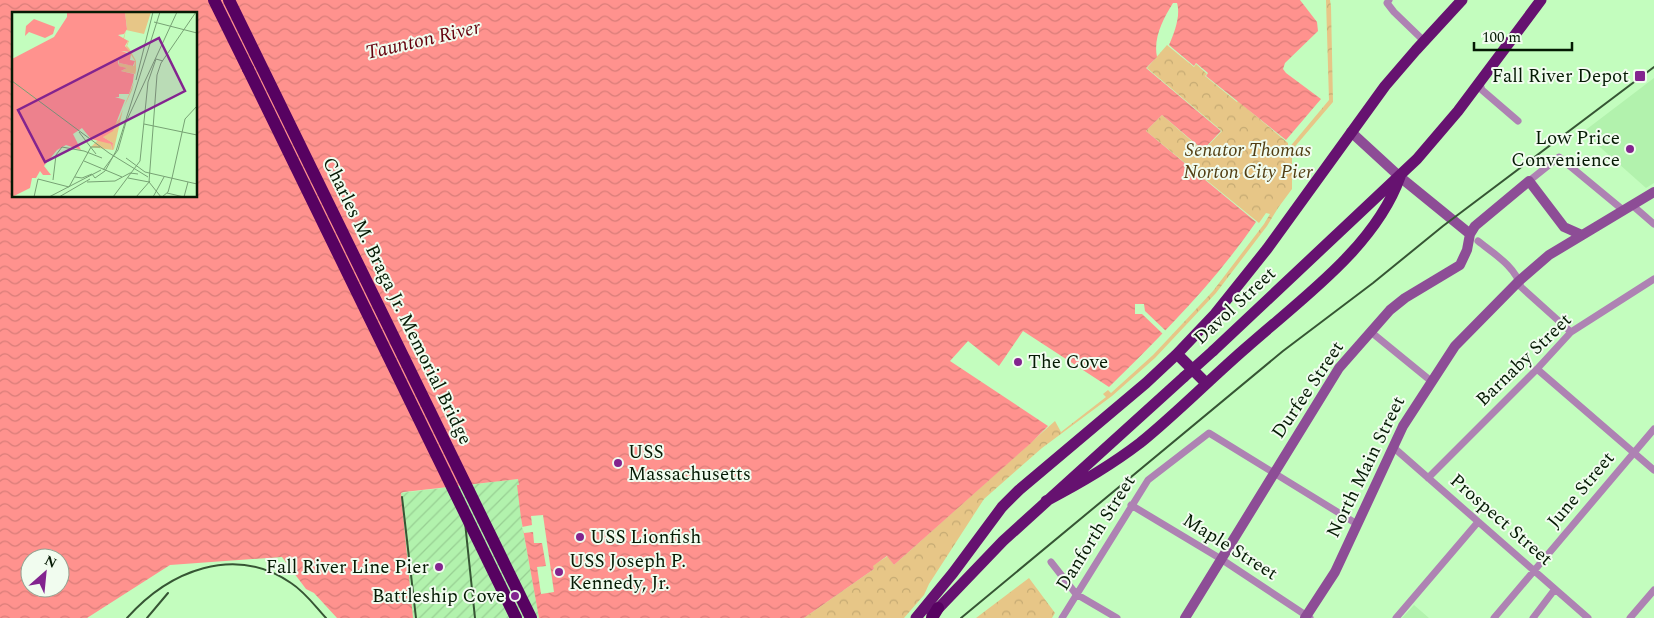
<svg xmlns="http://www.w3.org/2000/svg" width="1654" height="618" font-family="Spectral,serif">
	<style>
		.built { fill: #b2f2ad }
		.industrial { fill: url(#industrial-furrows) }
		.park { fill: url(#park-crowns) }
		.water { fill: url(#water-waves); fill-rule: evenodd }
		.pier { fill: #c3fdbe }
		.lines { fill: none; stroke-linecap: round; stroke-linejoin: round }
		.minor { stroke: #ae82b3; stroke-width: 7 }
		.secondary { stroke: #8d4d96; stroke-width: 10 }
		.trunk { stroke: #661270; stroke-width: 11 }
		.motorway { stroke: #570261; stroke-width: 12 }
		.rail { stroke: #365534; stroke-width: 2 }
		.trunk-bridge { stroke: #661270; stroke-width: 11 }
		.motorway-bridge { stroke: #570261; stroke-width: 12 }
		.poi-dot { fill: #83248f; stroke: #f1fcef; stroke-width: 2 }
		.labels { text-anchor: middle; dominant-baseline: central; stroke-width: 4; stroke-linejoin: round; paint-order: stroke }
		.poi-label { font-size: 19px; fill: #051a04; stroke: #f1fcef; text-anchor: end }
		.park-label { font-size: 19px; font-style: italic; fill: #523e13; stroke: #f1fcef }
		.street-label { font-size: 19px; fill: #051a04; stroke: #f1fcef }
		.water-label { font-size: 20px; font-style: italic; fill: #63000d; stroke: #f1fcef }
		.inset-road { fill: none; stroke: #77a274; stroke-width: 1 }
		.view { fill: #83248f; fill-opacity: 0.15; stroke: #83248f; stroke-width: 2.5 }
		.inset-edge { fill: none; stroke: #051a04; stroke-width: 2.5 }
	</style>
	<defs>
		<pattern id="industrial-furrows" width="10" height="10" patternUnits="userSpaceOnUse" patternTransform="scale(1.25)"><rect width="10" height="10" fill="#b2f2ad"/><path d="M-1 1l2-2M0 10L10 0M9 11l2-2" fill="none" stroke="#98cf93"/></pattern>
		<pattern id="park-crowns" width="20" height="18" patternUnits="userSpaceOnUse" patternTransform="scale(1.25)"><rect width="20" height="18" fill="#e7c687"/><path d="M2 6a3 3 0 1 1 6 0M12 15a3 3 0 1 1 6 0" fill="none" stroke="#c5aa73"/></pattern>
		<pattern id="water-waves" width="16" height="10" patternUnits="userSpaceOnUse" patternTransform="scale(1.25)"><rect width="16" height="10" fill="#ff928e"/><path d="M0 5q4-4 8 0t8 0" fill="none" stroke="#d97d79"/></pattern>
	</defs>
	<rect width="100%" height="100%" fill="#c3fdbe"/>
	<path class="built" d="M1654,78V183L1646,188L1583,132Z
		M1414,605L1429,618H1402Z"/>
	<path class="industrial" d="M519,479L521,518L539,618H413L400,495L401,493Z"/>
	<path class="park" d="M1326,0H1330L1331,6L1333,102L1292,150V189L1278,208L1267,226L1216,293L1155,358L1112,396L1042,448L984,499L929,584L924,595L904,618H804L874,569L872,566L888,556L894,565L1055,421L1061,432L1106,397L1103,394L1108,390L1111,393L1153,355L1213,291L1264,224L1270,214L1266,213L1259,223L1146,131L1162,115L1203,151L1222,131L1147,68L1167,45L1194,67L1196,64L1207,74L1205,76L1237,102L1238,101L1288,143V149L1329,100Z
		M1029,578L1055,613L1052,618H976Z"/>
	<path class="water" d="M0,0H1300L1317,22L1318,31L1285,63L1283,69L1286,73L1321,99L1286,140L1206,76L1208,73L1196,63L1194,66L1169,45C1174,34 1181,16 1177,3H1173C1163,19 1153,38 1157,57L1146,68L1221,131L1203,150L1162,115L1146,131L1256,222C1214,283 1162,335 1109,387L1023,331L999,366L968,341L950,361L1048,426L1031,443L894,565L887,556L873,566L874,569L804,618H539L521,518L517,485H519L518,479L404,492L401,493L413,618H337L314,593L306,589L282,557L170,565L87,618H0ZM14,14H196V196H14ZM30,558H60V588H30Z"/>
	<path class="pier" d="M1135,304H1144L1145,311L1167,332L1164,335L1142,314H1135Z
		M543,515L554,592L541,594L537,567L546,566L542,543H534L533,532L524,533L522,527L532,525L531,516Z"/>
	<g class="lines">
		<path class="minor" d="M1389,0L1387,3L1394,12L1424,41
			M1480,84L1482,90L1518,121
			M1529,181L1559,157L1623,210
			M1632,205L1654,224
			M1478,241C1494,254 1515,266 1521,287L1571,332
			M1371,332L1431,381
			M1537,369L1654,470
			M1393,447L1588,618
			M1428,478L1537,369L1571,332L1654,279
			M1131,505L1221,559L1310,618
			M1051,562L1076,594L1117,618
			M1062,618L1148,480L1209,433L1357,524
			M1396,618L1478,522
			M1494,618L1654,429
			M1533,618L1555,589
			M1630,618L1654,590"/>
		<path class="secondary" d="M1351,132L1400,177L1470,234
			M1185,618L1339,368L1390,310L1405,298L1460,265L1467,250L1470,234L1475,226L1529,181L1564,227L1582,235
			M1305,618L1335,572L1403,426L1455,346L1519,281L1549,255L1654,192"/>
		<path class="trunk" d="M1213,351L1417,159L1458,111L1541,0
			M1177,354L1206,383
			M1046,501C1079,484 1110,466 1140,443C1177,413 1211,378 1247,347C1301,299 1375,247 1400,177
			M932,615L1003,541L1184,377
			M916,618L953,573L1002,507L1019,490L1146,383L1177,354L1215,314L1267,249L1385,86L1416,50L1462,0"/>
		<path class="motorway" d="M214,0L248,69
			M229,0L531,618
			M932,618L938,608"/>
		<path class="rail" d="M402,497L416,618
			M463,503L475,618
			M127,618C169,571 234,544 291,583C305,592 315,606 326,618
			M147,618L168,593
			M961,618L1283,351L1373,283L1443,226L1654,67"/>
		<path class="trunk-bridge" d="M1184,377L1213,351"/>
		<path class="motorway-bridge" d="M248,69L516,618"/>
	</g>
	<g class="poi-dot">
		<rect x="1634" y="70" width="12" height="12" rx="2.5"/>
		<circle cx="1630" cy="149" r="5"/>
		<circle cx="1018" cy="362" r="5"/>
		<circle cx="618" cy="463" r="5"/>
		<circle cx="580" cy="537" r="5"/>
		<circle cx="439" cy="567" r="5"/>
		<circle cx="559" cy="572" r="5"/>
		<circle cx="515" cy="596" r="5"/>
	</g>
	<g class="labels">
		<g class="poi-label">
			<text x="1629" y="76">Fall River Depot</text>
			<text x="1620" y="138">Low Price<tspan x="1620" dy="22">Convenience</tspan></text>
			<text x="1028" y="362" text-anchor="start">The Cove</text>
			<text x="628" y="452" text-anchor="start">USS<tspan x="628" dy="22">Massachusetts</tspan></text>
			<text x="590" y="537" text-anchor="start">USS Lionfish</text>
			<text x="569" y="561" text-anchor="start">USS Joseph P.<tspan x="569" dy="22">Kennedy, Jr.</tspan></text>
			<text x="429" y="567">Fall River Line Pier</text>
			<text x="505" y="596">Battleship Cove</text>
		</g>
		<g class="park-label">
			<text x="1248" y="150">Senator Thomas<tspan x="1248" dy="22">Norton City Pier</tspan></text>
		</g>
		<g class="street-label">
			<text transform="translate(397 301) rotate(64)">Charles M. Braga Jr. Memorial Bridge</text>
			<text transform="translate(1235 306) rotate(-43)">Davol Street</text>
			<text transform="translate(1524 360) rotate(-44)">Barnaby Street</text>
			<text transform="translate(1308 390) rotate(-56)">Durfee Street</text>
			<text transform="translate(1366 467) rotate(-64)">North Main Street</text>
			<text transform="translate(1581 490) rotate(-50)">June Street</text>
			<text transform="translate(1501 520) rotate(41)">Prospect Street</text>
			<text transform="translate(1096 533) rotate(-58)">Danforth Street</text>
			<text transform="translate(1230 547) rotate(32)">Maple Street</text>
		</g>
		<g class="water-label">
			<text transform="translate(423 40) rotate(-13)">Taunton River</text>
		</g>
	</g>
	<g transform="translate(12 12)">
		<rect width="185" height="185" fill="#c3fdbe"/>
		<path d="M113,0H139L132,22L114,18L112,27L117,29L115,34L117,36L124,49V58L122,70L120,78L111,97L102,137L101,138L79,135L87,127L99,132V138L101,131L91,125L107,107L122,70L123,62L109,59L115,56L106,54L107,51L122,54L123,49L114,35L116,29L111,27L114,18L115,16Z" fill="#e7c687"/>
		<path d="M55,0H113L115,17L112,22L106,23L116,29L113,34L118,40L109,39L119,42L118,48L123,49L121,54L107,51L106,47V50L107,54L115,56L109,59L122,62L121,70L117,82H107V85H103L113,88L101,119L91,125L101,131L100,138L99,132L79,127L70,116L61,122L69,138L54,133L45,138L32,154L39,163H31L28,159L24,166H20L18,176L0,185V47L42,25L55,5ZM22,7L43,15L41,22L33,26L17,20L13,24L14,14Z" fill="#ff928e"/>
		<path class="inset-road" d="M142,10L185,21M124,68L141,0M0,69L97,141L136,165M132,112L185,123M67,120L84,142M114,146L133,160L185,172M72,149L110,165M91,158L106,138L114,110L165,0M63,165L70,166L80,162L83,166M83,166L93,159L104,139L148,0M116,166L137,170M160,166L173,107L185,94M41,168L44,143L50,135L72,139L90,146M75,170L103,169L118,161L126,162M137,170L145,63L149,51L184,0M137,170L149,185M57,175L79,135H88M155,181L172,185M22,185L26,167L57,175M37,185L89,158M47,185L78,167M101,185L128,149L136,70L144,47L151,49M124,185L138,169M141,185L152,165M150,185L156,180L160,166M172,185L176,170"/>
		<path class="view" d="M147,26L173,79L33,150L6,98Z"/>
		<rect width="185" height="185" class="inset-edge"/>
	</g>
	<g transform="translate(45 573) rotate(27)"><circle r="24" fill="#f1fcef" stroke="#93a291"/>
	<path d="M0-4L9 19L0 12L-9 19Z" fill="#83248f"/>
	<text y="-8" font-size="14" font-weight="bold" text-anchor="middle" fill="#051a04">N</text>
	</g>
	<path d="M1474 42v8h98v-8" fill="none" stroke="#051a04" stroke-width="2.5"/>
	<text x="1482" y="42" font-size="15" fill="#051a04" stroke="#f1fcef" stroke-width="4" paint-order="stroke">100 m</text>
</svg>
